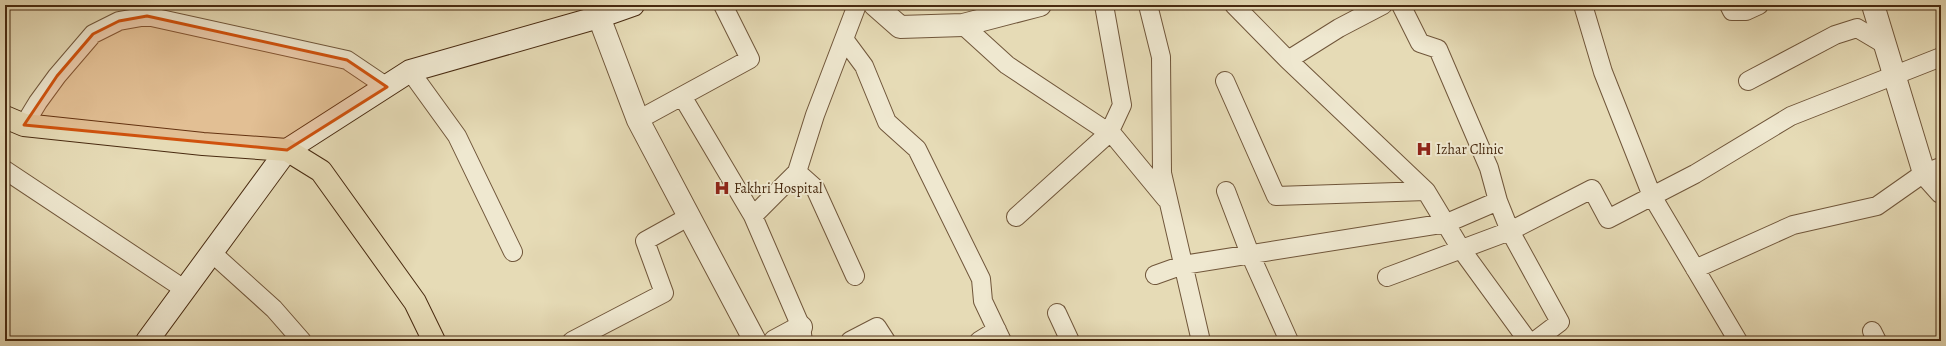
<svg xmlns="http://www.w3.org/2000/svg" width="1946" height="346" font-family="Alegreya,serif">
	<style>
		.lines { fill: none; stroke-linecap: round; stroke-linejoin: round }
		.minor-casing { stroke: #70563a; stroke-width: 20 }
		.tertiary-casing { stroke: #70563a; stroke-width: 24 }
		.secondary-casing { stroke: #482a10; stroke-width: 24 }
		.primary-casing { stroke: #482a10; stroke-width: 24 }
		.minor { stroke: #efe8d0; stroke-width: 18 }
		.tertiary { stroke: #efe8d0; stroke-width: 22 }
		.secondary { stroke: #efe8d0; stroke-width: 22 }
		.primary { stroke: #e6dbb6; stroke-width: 22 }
		.marked { fill: #d0520d; fill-opacity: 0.2; stroke: #d0520d; stroke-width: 3; stroke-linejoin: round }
		.labels { text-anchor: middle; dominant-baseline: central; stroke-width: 4; stroke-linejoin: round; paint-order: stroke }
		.poi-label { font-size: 14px; fill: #482a10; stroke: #efe8d0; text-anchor: start }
	</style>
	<rect width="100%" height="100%" fill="#e6dbb6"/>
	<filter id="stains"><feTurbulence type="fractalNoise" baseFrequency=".005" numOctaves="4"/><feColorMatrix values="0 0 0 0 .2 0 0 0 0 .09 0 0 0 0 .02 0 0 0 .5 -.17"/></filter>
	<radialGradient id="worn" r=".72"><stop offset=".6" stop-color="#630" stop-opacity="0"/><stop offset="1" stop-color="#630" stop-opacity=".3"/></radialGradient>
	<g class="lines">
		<defs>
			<path id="minor" d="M1148,5L1161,57L1162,173L1200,337L1199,341
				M1234,5L1288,60L1426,191L1461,249L1528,341
				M1401,5L1420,43L1438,49L1489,168L1498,201L1510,231L1560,322L1535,341
				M1583,5L1603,72L1652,196L1738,341
				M1729,5L1732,11H1746L1759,5
				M963,25L1007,65L1114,136L1166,199
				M844,39L864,66L887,122L917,149L981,279L983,301L1002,341
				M1288,60L1339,28L1383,5
				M410,71L457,136L513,252
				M1225,81L1276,196L1426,191
				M1748,81L1835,35L1857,28L1884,44
				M682,96L753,216L801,327L803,341
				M638,120L750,59L723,5
				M24,125L38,102L57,76L93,34L119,21L147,16L347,60L387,87
				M5,170L184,289
				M797,172L815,188L855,276
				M1226,191L1250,254L1289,341
				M753,216L797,172L815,115L857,5
				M1016,217L1109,133L1122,105L1104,5
				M211,252L274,309L302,341
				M1695,269L1793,225L1877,206L1924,173L1941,167
				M1155,275L1183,265L1447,223L1498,201
				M1387,277L1510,231L1592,189L1608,219L1695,174L1791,116L1941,57
				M1057,313L1070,341
				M1872,331L1877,341
				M572,341L664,293L645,241L690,216
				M850,341L877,327L886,341
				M979,341L997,330"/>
			<path id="tertiary" d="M875,5L900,27L963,25L1040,5
				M1873,5L1924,173L1941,192
				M599,17L638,120L755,341
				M775,341L801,327"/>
			<path id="secondary" d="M147,341L287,150L410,71L599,17L633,5"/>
			<path id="primary" d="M5,117L24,125L203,144L287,150L321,171L415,302L434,341"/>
		</defs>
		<use href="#minor" class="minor-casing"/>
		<use href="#tertiary" class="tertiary-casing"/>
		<use href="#secondary" class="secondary-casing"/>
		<use href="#primary" class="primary-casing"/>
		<use href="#minor" class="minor"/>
		<use href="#tertiary" class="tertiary"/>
		<use href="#secondary" class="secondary"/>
		<use href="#primary" class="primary"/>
	</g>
	<path class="marked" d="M147,16L347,60L387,87L287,150L24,125L57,76L93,34L119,21Z"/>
	<defs>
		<symbol id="hospital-bare" viewBox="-9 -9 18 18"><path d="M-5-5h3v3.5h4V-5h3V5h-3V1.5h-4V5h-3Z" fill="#8f2418" stroke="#efe8d0" stroke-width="2.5" paint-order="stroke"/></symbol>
	</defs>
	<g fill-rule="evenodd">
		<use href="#hospital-bare" x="1413" y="138" width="22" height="22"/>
		<use href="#hospital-bare" x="711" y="177" width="22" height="22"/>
	</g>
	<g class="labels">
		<g class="poi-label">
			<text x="1436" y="149">Izhar Clinic</text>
			<text x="734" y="188">Fakhri Hospital</text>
		</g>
	</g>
	<rect width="1946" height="346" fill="none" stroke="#e6dbb6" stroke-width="20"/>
	<rect x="6" y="6" width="1934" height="334" fill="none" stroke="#482a10" stroke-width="2"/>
	<rect x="10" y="10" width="1926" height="326" fill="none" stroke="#482a10"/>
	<rect width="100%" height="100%" filter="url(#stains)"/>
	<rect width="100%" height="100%" fill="url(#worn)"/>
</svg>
